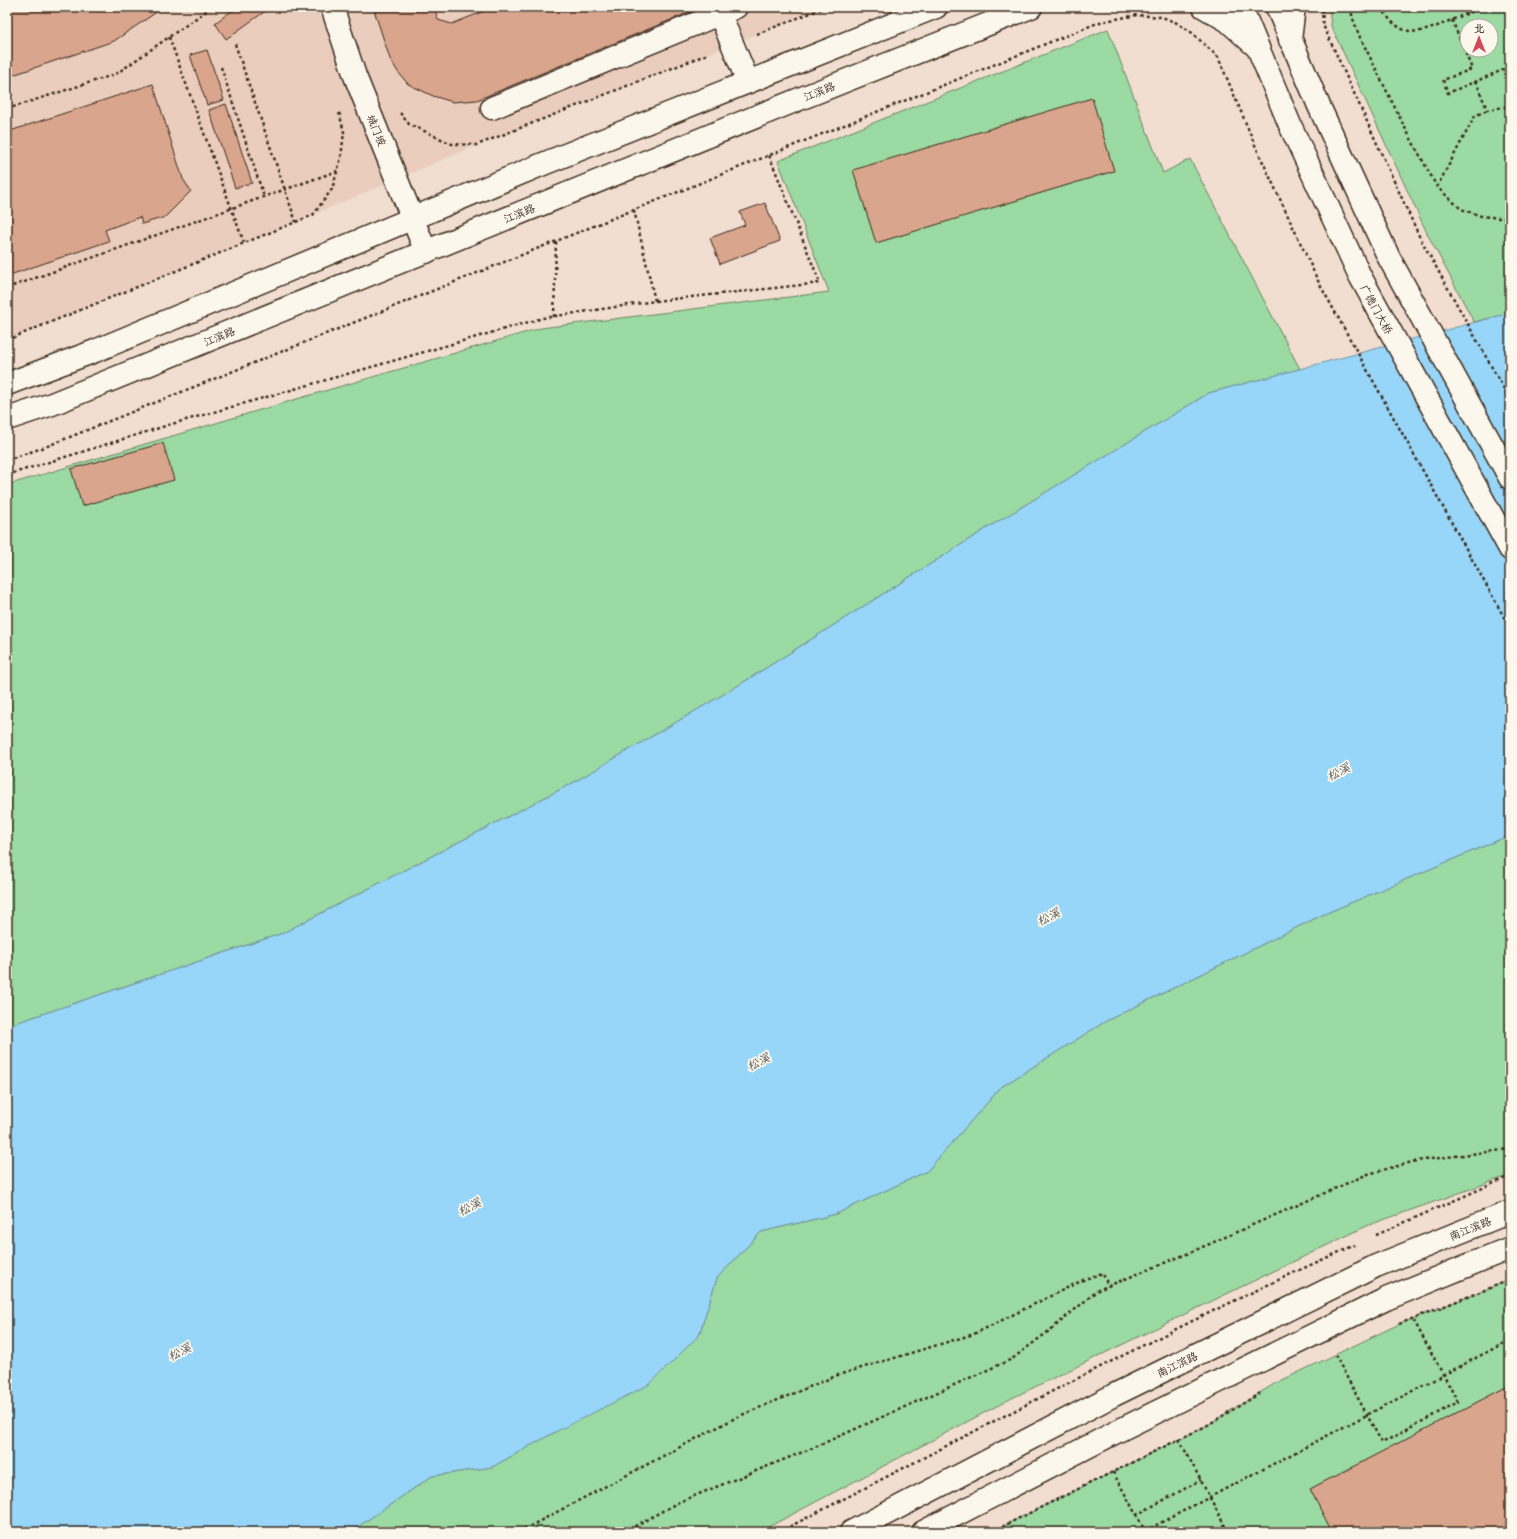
<svg xmlns="http://www.w3.org/2000/svg" width="1517" height="1539" font-family="'Playpen Sans','LXGW WenKai TC',sans-serif">
	<style>
		.built { fill: #eacdbc }
		.green { fill: #9bdaa3; stroke: #6b8260; fill-rule: evenodd }
		.water { fill: #97d6f8; stroke: #7291a1 }
		.building { fill: #d9a58d; stroke: #3b2a1e }
		.lines { fill: none; stroke-linecap: round; stroke-linejoin: round }
		.street-casing { stroke: #3b2a1e; stroke-width: 25 }
		.secondary-casing { stroke: #3b2a1e; stroke-width: 25 }
		.primary-casing { stroke: #3b2a1e; stroke-width: 25 }
		.path { stroke: #3b2a1e; stroke-width: 2.5; stroke-dasharray: 3 3; stroke-linecap: butt }
		.street { stroke: #fbf7ec; stroke-width: 22 }
		.secondary { stroke: #fbf7ec; stroke-width: 22 }
		.primary { stroke: #fbf7ec; stroke-width: 22 }
		.labels { text-anchor: middle; dominant-baseline: central; stroke-width: 3.5; stroke-linejoin: round; paint-order: stroke }
		.street-label { font-size: 11px; fill: #3b2a1e; stroke: #fbf7ec }
		.water-label { font-size: 12px; font-style: italic; fill: #525554; stroke: #fbf7ec }
	</style>
	<rect width="100%" height="100%" fill="#f1ded0"/>
	<filter id="ink" filterUnits="userSpaceOnUse"><feTurbulence type="fractalNoise" baseFrequency=".025" numOctaves="2"/><feDisplacementMap in="SourceGraphic" scale="8" xChannelSelector="R" yChannelSelector="G"/><feConvolveMatrix kernelMatrix="1 2 1 2 8 2 1 2 1" color-interpolation-filters="sRGB"/></filter>
	<g filter="url(#ink)">
		<path class="built" d="M7,7H826L477,145L296,222L7,340Z"/>
		<path class="green" d="M1329,7H1510V313L1474,322L1427,233L1331,26ZM1467,26H1491V50H1467Z
			M1108,29L1163,173L1190,159L1300,369L1209,393L989,527L736,687L571,784L283,933L7,1026V485L297,399L541,328L829,292L778,161Z
			M1510,835V1175L1369,1225L1012,1398L759,1532H350L432,1476L492,1467L555,1432L699,1335L717,1278L761,1232L836,1214L927,1171L1001,1087L1106,1021L1322,915Z
			M1510,1280V1532H991L1206,1426L1274,1384L1397,1325Z"/>
		<path class="water" d="M1510,313V835L1322,915L1106,1021L1001,1087L927,1171L836,1214L761,1232L717,1278L699,1335L650,1384L555,1432L492,1467L432,1476L350,1532H7V1026L283,933L571,784L736,687L989,527L1209,393Z"/>
		<path class="building" d="M7,7H164L114,41L7,77Z
			M237,7H271L226,39L215,23Z
			M373,7H434L438,20L452,24L494,7H702L477,100L453,102L433,96L408,84L398,72L390,59Z
			M207,50L224,100L207,105L190,55Z
			M153,84L183,179L191,191L165,217L142,224L140,217L105,230L109,241L7,276V132Z
			M1092,98L1114,171L876,243L853,170Z
			M226,104L252,183L235,188L209,110Z
			M765,203L780,241L720,264L710,238L745,225L740,212Z
			M163,443L174,480L82,506L71,469Z
			M1510,1385V1532H1332L1310,1489Z"/>
		<g class="lines">
			<defs>
				<path id="street" d="M332,7L355,76L426,252
					M717,7L748,82
					M492,108L736,7"/>
				<path id="secondary" d="M1204,7L1228,21L1258,48
					M1290,40L1294,7
					M7,384L95,351L543,164L936,7
					M7,419L52,404L802,98L1031,7
					M851,1532L1114,1395L1376,1266L1510,1212
					M923,1532L1124,1428L1386,1299L1510,1248"/>
				<path id="primary" d="M1241,7L1290,125L1360,276L1510,549
					M1277,7L1319,106L1389,258L1510,478"/>
			</defs>
			<use href="#street" class="street-casing"/>
			<use href="#secondary" class="secondary-casing"/>
			<use href="#primary" class="primary-casing"/>
			<path class="path" d="M1352,7V16L1359,35L1403,124L1437,187L1461,209L1481,216L1510,219
				M1381,7C1400,39 1419,35 1449,21C1461,16 1472,12 1484,7
				M1463,7L1466,15
				M1322,9L1323,25L1420,238L1510,400
				M1452,20L1472,69L1443,80L1448,93L1510,67
				M757,34L826,7
				M169,37L244,243
				M235,44L296,222
				M221,67L264,197
				M1476,81L1487,110L1510,106
				M7,109L116,74L212,7
				M400,113L409,124L452,144L477,145L708,54
				M1437,187L1475,116L1487,110
				M634,210L655,301
				M7,288L337,171
				M554,317L556,241
				M7,340L313,215L332,189L341,158L344,132L339,112
				M7,460L45,447L1100,22L1137,15L1162,17L1175,22L1190,31L1218,57L1255,145L1319,283L1510,628
				M7,475L172,424L543,318L655,301L820,283L769,155
				M1376,1235L1510,1176
				M1399,1324L1510,1280
				M1335,1355L1382,1443L1458,1402L1413,1319
				M1179,1439L1228,1532
				M1113,1472L1145,1531
				M1136,1515L1201,1480
				M1145,1531L1510,1340
				M519,1532L737,1417L838,1375L974,1334L1085,1279L1103,1273L1108,1286
				M624,1532L679,1502L815,1447L1012,1359L1053,1328L1098,1290L1189,1253L1368,1174L1416,1161L1510,1149
				M779,1532C970,1435 1159,1332 1355,1245
				M991,1532L1206,1426L1262,1392
				M1230,1532L1237,1528L1239,1532"/>
			<use href="#street" class="street"/>
			<use href="#secondary" class="secondary"/>
			<use href="#primary" class="primary"/>
		</g>
	</g>
	<g class="labels">
		<g class="street-label">
			<text transform="translate(819 91) rotate(-22)">江滨路</text>
			<text transform="translate(377 130) rotate(68)">城门坡</text>
			<text transform="translate(519 213) rotate(-22)">江滨路</text>
			<text transform="translate(1377 309) rotate(61)">广德门大桥</text>
			<text transform="translate(219 336) rotate(-22)">江滨路</text>
			<text transform="translate(1470 1228) rotate(-22)">南江滨路</text>
			<text transform="translate(1177 1364) rotate(-26)">南江滨路</text>
		</g>
		<g class="water-label">
			<text transform="translate(1338 771) rotate(-27)">松溪</text>
			<text transform="translate(1048 916) rotate(-27)">松溪</text>
			<text transform="translate(758 1061) rotate(-27)">松溪</text>
			<text transform="translate(469 1206) rotate(-27)">松溪</text>
			<text transform="translate(179 1351) rotate(-27)">松溪</text>
		</g>
	</g>
	<rect width="1517" height="1539" fill="none" stroke="#fbf7ec" stroke-width="24"/>
	<rect x="12" y="12" width="1493" height="1515" fill="none" stroke="#3b2a1e" stroke-width="1.5" filter="url(#ink)"/>
	<g transform="translate(1479 38)"><circle r="19" fill="#fbf7ec" stroke="#aea59a"/>
	<path d="M0-3L7 15L0 10L-7 15Z" fill="#d1495b"/>
	<text y="-6" font-size="11" font-weight="bold" text-anchor="middle" fill="#3b2a1e">北</text>
	</g>
</svg>
